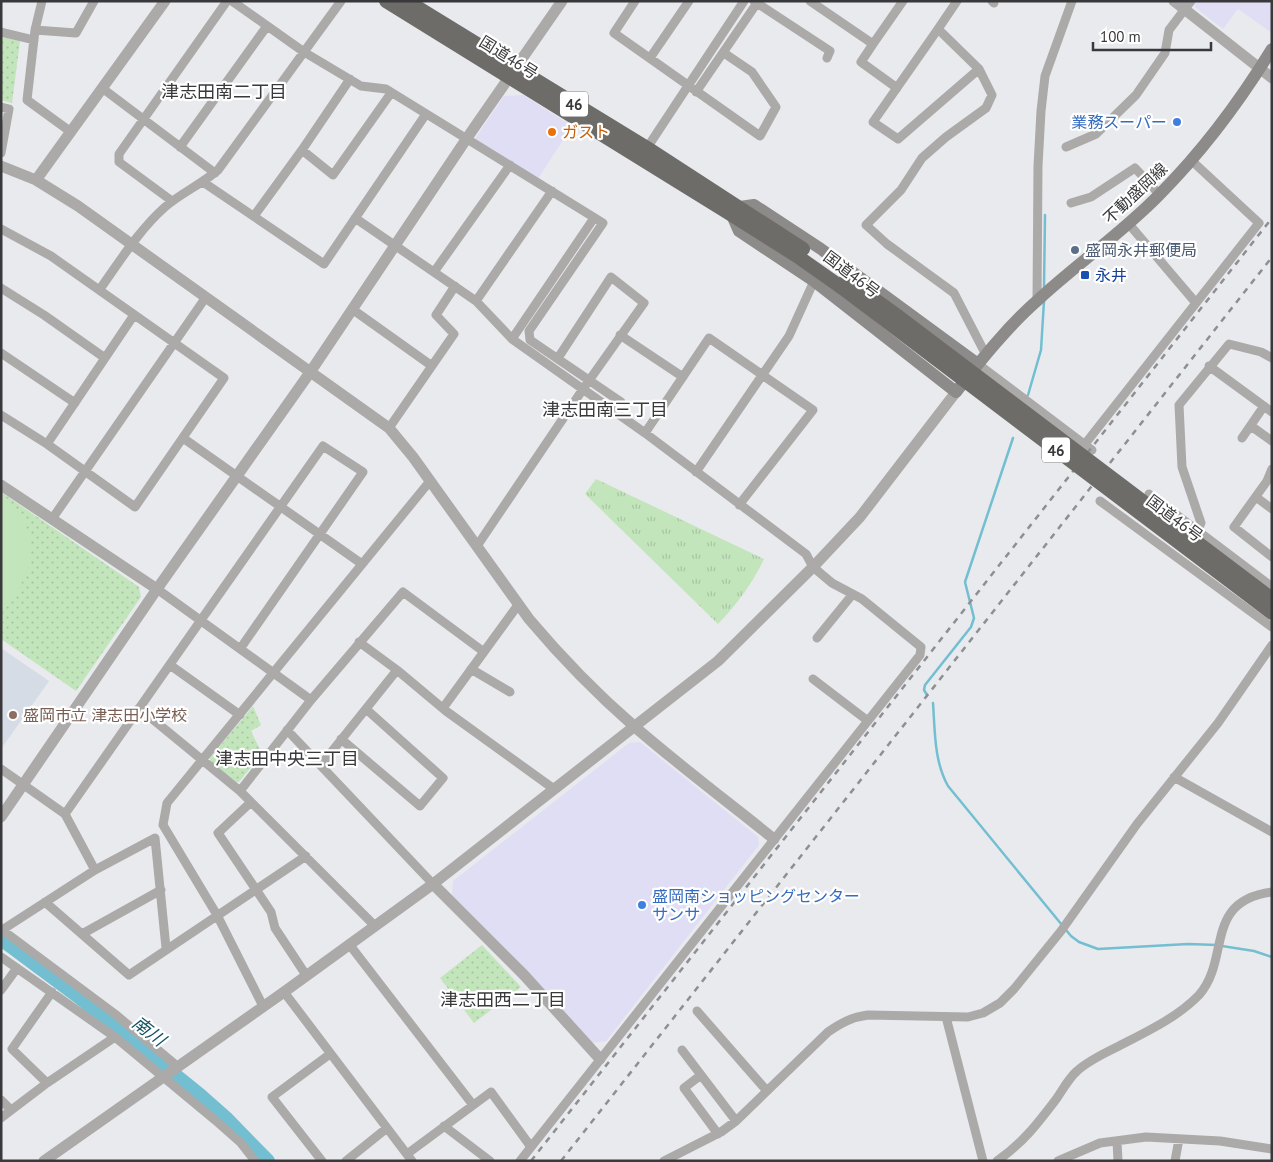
<svg xmlns="http://www.w3.org/2000/svg" width="1273" height="1162" font-family="'PT Sans','Noto Sans JP',sans-serif">
	<style>
		.commercial { fill: #e0def4 }
		.built { fill: #d6dce6 }
		.grass { fill: url(#grass-tufts) }
		.park { fill: url(#park-dots) }
		.pitch { fill: #c3e5bc }
		.lines { fill: none; stroke-linecap: round; stroke-linejoin: round }
		.stream { stroke: #73bfd1; stroke-width: 2.5 }
		.river { stroke: #73bfd1; stroke-width: 14 }
		.minor { stroke: #abaaa9; stroke-width: 9 }
		.tertiary { stroke: #abaaa9; stroke-width: 11 }
		.secondary { stroke: #8d8b89; stroke-width: 12 }
		.trunk { stroke: #6e6c69; stroke-width: 14 }
		.rail { stroke: #8e8f92; stroke-width: 2.5; stroke-dasharray: 6 6; stroke-linecap: butt }
		.trunk-bridge { stroke: #6e6c69; stroke-width: 14 }
		.shop-dot { fill: #3f7fe0; stroke: #fff; stroke-width: 2 }
		.food-dot { fill: #e8710a; stroke: #fff; stroke-width: 2 }
		.service-dot { fill: #5c6f8a; stroke: #fff; stroke-width: 2 }
		.transit-dot { fill: #1a4fb4; stroke: #fff; stroke-width: 2 }
		.education-dot { fill: #8d6e63; stroke: #fff; stroke-width: 2 }
		.labels { text-anchor: middle; dominant-baseline: central; stroke-width: 4.5; stroke-linejoin: round; paint-order: stroke }
		.shield { fill: #fff; stroke: #747476; stroke-width: 1 }
		.shield-label { font-size: 15px; font-weight: bold; fill: #39393b }
		.street-label { font-size: 16px; fill: #39393b; stroke: #fff }
		.shop-label { font-size: 16px; fill: #366cbe; stroke: #fff; text-anchor: end }
		.food-label { font-size: 16px; fill: #c56008; stroke: #fff; text-anchor: start }
		.service-label { font-size: 16px; fill: #4e5e75; stroke: #fff; text-anchor: start }
		.transit-label { font-size: 16px; fill: #164399; stroke: #fff; text-anchor: start }
		.education-label { font-size: 16px; fill: #785e54; stroke: #fff; text-anchor: start }
		.neighbourhood-label { font-size: 18px; fill: #39393b; stroke: #fff }
		.water-label { font-size: 18px; font-style: italic; fill: #10525f; stroke: #fff }
	</style>
	<defs>
		<pattern id="grass-tufts" width="24" height="20" patternUnits="userSpaceOnUse" patternTransform="scale(1.25)"><rect width="24" height="20" fill="#c3e5bc"/><path d="M3 7l-1-3M5 7V3M7 7l1-3M15 17l-1-3M17 17v-4M19 17l1-3" fill="none" stroke="#a8c5a2"/></pattern>
		<pattern id="park-dots" width="8" height="8" patternUnits="userSpaceOnUse" patternTransform="scale(1.25)"><rect width="8" height="8" fill="#c3e5bc"/><path d="M2 2h.1M6 6h.1" fill="none" stroke="#a8c5a2" stroke-width="1.8" stroke-linecap="round"/></pattern>
	</defs>
	<rect width="100%" height="100%" fill="#e8eaee"/>
	<path class="commercial" d="M1194,1H1272V33L1238,9L1223,29L1195,7Z
		M523,95L572,126L536,182L473,142L504,96Z
		M640,742L758,837L759,845L606,1041L592,1043L452,896L453,881L629,743Z"/>
	<path class="built" d="M1,648L49,681L1,749Z"/>
	<path class="grass" d="M596,479L764,559C752,584 737,604 718,624L585,494Z"/>
	<path class="park" d="M1,37L20,41L12,103L1,100Z
		M1,492L139,587L141,597L76,691L1,639Z
		M253,706L261,725L251,731L262,754L239,782H236L210,761V758Z
		M482,945L521,987L474,1023L440,978Z"/>
	<path class="pitch" d="M1,498C42,523 40,578 1,605Z"/>
	<g class="lines">
		<path class="stream" d="M1044,288L1045,215
			M1028,395L1041,350L1044,301
			M927,695L924,690L925,685L971,627L974,618L965,582L1013,438
			M933,703C935,731 934,761 948,786L1071,936L1079,942L1098,949L1188,944L1217,945
			M1222,946L1254,951L1272,957"/>
		<path class="river" d="M1,939L80,998L200,1095L226,1118L268,1161"/>
		<path class="minor" d="M42,1L35,30L27,100L71,132
			M232,1L304,52L361,86L386,89L603,223L529,331L530,340L621,402
			M635,1L614,33L760,136L776,107L752,72L724,53
			M754,1L830,51L827,58
			M810,1L873,44L903,1
			M957,1L938,29L979,69L992,95L986,108L946,137L922,158L901,190L866,225L887,244L954,293L986,355
			M992,1L994,3
			M938,29L873,122L898,139L979,69
			M35,30L76,33L94,1
			M1,32L34,40
			M873,44L861,62L897,88
			M650,58L689,1
			M102,88L215,173
			M696,92L757,3
			M1,107L9,109L1,153
			M180,147L267,26
			M1066,147L1096,134L1136,95L1165,53L1169,30L1191,1
			M647,148L744,1
			M302,150L333,175L391,93
			M203,182L324,264L426,114
			M172,201L119,162V154L227,1
			M1071,203L1091,197L1135,168L1160,195
			M254,216L302,150L350,79
			M355,218L476,301L512,339L645,433L806,554L813,567L832,583L862,599L921,647L920,655L520,1161
			M1128,223L1196,303
			M1,229L51,256L224,378L135,507L47,444L1,415
			M434,272L510,165
			M1,288L44,315L105,358
			M100,289C120,261 139,230 165,207C181,193 202,184 218,170L341,1
			M1037,300L1038,166L1041,111L1045,76L1072,1
			M476,301L552,191
			M352,309L432,366
			M620,335L683,377
			M512,339L594,218
			M1,353L75,403
			M978,364L1092,450
			M1209,366L1272,412
			M1251,426L1272,441
			M389,428L454,334L436,315L455,286
			M645,433L709,338L813,410L739,505
			M183,438L362,564
			M1242,438L1264,406
			M47,444L134,315
			M1085,444L1259,223L1192,161
			M1272,469L1267,481L1234,527L1272,557
			M696,472L789,336L814,281
			M1149,494L1272,587
			M1256,497L1272,509
			M1100,501L1272,627
			M52,519L206,297
			M1197,532L1201,523L1182,467L1179,405L1229,344L1261,352L1272,358
			M477,546L583,389L644,303L611,277L558,358
			M157,589L311,700
			M817,638L852,595
			M359,642L397,670L446,711L554,789
			M170,665L240,715
			M471,669L510,692
			M813,679L868,721
			M139,708L240,791L374,925
			M443,708L518,605
			M287,730L433,884
			M341,739L420,806L443,778L366,709
			M321,765L397,670
			M1,769L65,814L95,870
			M1174,777L1272,832
			M240,791L311,700L403,592L484,652
			M251,802L218,833L271,912L275,928L306,975
			M65,814L323,446L363,472L240,649
			M45,902L129,975L306,856
			M1,929L115,1014L177,1066
			M2,930L95,870L155,838L166,948
			M82,934L161,890
			M349,944L473,1105
			M1,957L115,1037
			M1,990L17,968
			M284,992L412,1161
			M263,1006L217,915L163,825L167,803L430,481
			M697,1011L767,1091
			M946,1017L983,1161
			M682,1050L701,1075L684,1088L718,1134
			M701,1075L736,1121
			M47,1083L12,1049L52,992
			M1,1100L11,1110
			M1,1118L47,1083L115,1037L215,1120L241,1143L255,1161
			M444,1126L490,1161
			M1117,1141L1118,1161
			M407,1154L491,1092L531,1147
			M322,1161L272,1097L330,1054
			M346,1161L387,1128
			M664,1161L721,1132L736,1121L828,1032C841,1023 852,1017 868,1015L968,1017L983,1013L1000,1003L1014,989L1061,931L1137,824L1218,723L1272,645
			M997,1161C1023,1143 1038,1123 1057,1098C1063,1089 1069,1078 1077,1071C1089,1060 1105,1053 1119,1046C1146,1032 1178,1017 1199,995C1231,959 1203,901 1272,892
			M1058,1161L1100,1143L1146,1137L1220,1141L1272,1149
			M1175,1161L1179,1139"/>
		<path class="tertiary" d="M1174,1L1272,78
			M1,166L36,180L78,206L389,428L413,457L529,619C561,657 597,694 635,727C680,766 728,802 774,839
			M36,180L165,1
			M1,485L157,589
			M1,817L157,589L311,371L467,138L562,1
			M433,884L524,975L600,1059
			M44,1161L284,992L433,884L718,661L813,567L860,517L956,392"/>
		<path class="secondary" d="M740,207L754,205L821,249L978,364
			M732,215L739,231L814,281L956,392C981,360 1008,326 1039,299C1078,263 1122,233 1159,195C1202,152 1240,101 1272,49"/>
		<path class="trunk" d="M386,1L732,215L797,256L841,287
			M407,1L647,148L803,249"/>
		<path class="rail" d="M531,1161L1272,218
			M561,1161L1272,257"/>
		<path class="trunk-bridge" d="M846,279L899,317L1272,599
			M841,287L1272,613"/>
	</g>
	<g class="shop-dot">
		<circle cx="1177" cy="122" r="5"/>
		<circle cx="642" cy="905" r="5"/>
	</g>
	<circle class="food-dot" cx="552" cy="132" r="5"/>
	<circle class="service-dot" cx="1075" cy="250" r="5"/>
	<rect class="transit-dot" x="1080" y="270" width="10" height="10" rx="2.5"/>
	<circle class="education-dot" cx="13" cy="715" r="5"/>
	<g class="labels">
		<g class="shield">
			<rect x="560" y="91.5" width="28" height="25" rx="4"/>
			<rect x="1042" y="437.5" width="28" height="25" rx="4"/>
		</g>
		<g class="shield-label">
			<text x="574" y="104">46</text>
			<text x="1056" y="450">46</text>
		</g>
		<g class="street-label">
			<text transform="translate(509 57) rotate(32)">国道46号</text>
			<text transform="translate(1135 193) rotate(-43)">不動盛岡線</text>
			<text transform="translate(852 274) rotate(37)">国道46号</text>
			<text transform="translate(1175 518) rotate(37)">国道46号</text>
		</g>
		<g class="shop-label">
			<text x="1167" y="122">業務スーパー</text>
			<text x="652" y="896" text-anchor="start">盛岡南ショッピングセンター<tspan x="652" dy="18">サンサ</tspan></text>
		</g>
		<g class="food-label">
			<text x="562" y="132">ガスト</text>
		</g>
		<g class="service-label">
			<text x="1085" y="250">盛岡永井郵便局</text>
		</g>
		<g class="transit-label">
			<text x="1095" y="275">永井</text>
		</g>
		<g class="education-label">
			<text x="23" y="715">盛岡市立 津志田小学校</text>
		</g>
		<g class="neighbourhood-label">
			<text x="224" y="91">津志田南二丁目</text>
			<text x="605" y="409">津志田南三丁目</text>
			<text x="287" y="758">津志田中央三丁目</text>
			<text x="503" y="999">津志田西二丁目</text>
		</g>
		<g class="water-label">
			<text transform="translate(149 1031) rotate(38)">南川</text>
		</g>
	</g>
	<rect width="1273" height="1162" fill="none" stroke="#39393b" stroke-width="5"/>
	<path d="M1093 42v8h118v-8" fill="none" stroke="#39393b" stroke-width="2.5"/>
	<text x="1100" y="42" font-size="15" fill="#39393b" stroke="#ffffff" stroke-width="4" paint-order="stroke">100 m</text>
</svg>
